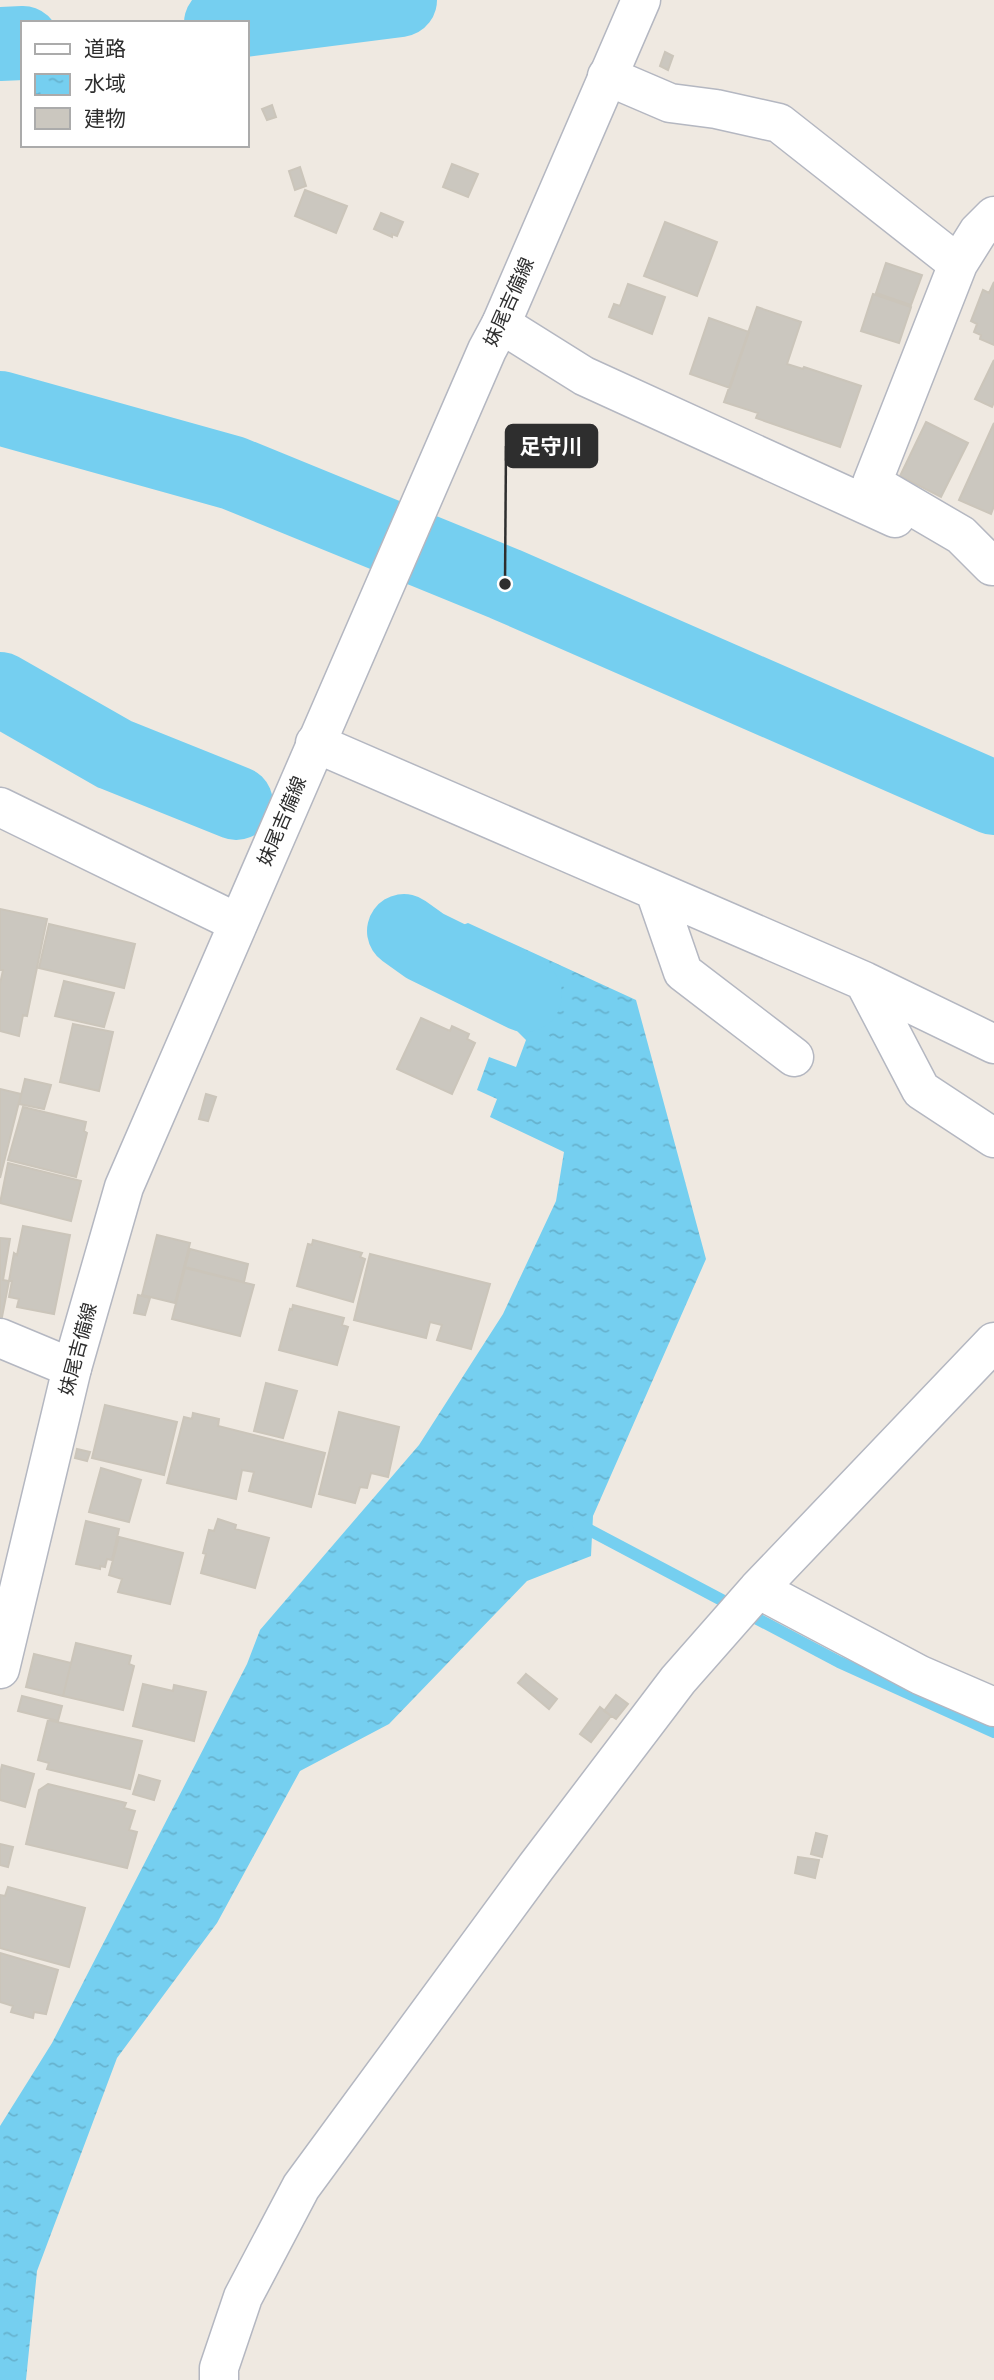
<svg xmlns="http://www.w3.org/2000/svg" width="994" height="2380" font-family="'Roboto Condensed','Noto Sans JP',sans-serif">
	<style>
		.water { fill: url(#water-ripples) }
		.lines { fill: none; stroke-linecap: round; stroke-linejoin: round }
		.stream { stroke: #75cff0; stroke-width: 12 }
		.river { stroke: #75cff0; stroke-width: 74 }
		.building { fill: #cbc7bf; stroke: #cbc5ba; stroke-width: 2 }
		.minor-casing { stroke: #b4b7c1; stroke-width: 41 }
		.secondary-casing { stroke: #b4b7c1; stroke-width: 41 }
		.minor { stroke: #fff; stroke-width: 38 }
		.secondary { stroke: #fff; stroke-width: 38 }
		.labels { text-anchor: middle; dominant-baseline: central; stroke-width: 5; stroke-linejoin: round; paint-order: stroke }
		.street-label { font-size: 19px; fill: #2e2e2e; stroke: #fff }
		.leader { fill: none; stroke: #2e2e2e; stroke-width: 2.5 }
		.callout-dot { fill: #2e2e2e; stroke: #fff; stroke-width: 2.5 }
		.callout { fill: #2e2e2e; stroke: #2e2e2e; stroke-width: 2.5 }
		.callout-label { font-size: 21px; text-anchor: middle; font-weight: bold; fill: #fff }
	</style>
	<defs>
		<pattern id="water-ripples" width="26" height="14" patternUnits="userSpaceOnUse" patternTransform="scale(1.75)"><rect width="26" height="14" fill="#75cff0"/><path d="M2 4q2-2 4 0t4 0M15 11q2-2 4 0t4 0" fill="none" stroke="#66b2ce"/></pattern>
	</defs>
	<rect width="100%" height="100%" fill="#efe9e1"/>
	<path class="water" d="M468,923L636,1000L706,1259L593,1516L591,1556L527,1581L389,1724L300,1771L217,1923L117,2058L37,2271L26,2380H0V2126L52,2043L247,1664L260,1630L419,1445L503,1314L556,1201L564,1152L490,1117L497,1099L477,1090L489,1057L516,1067L526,1040L486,1000L438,978L430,965L439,934Z"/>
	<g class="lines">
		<path class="stream" d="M578,1524L839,1662L994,1732"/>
		<path class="river" d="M221,23L400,0
			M0,44L23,43
			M0,408L233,473L505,584L994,798
			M0,689L114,754L236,803
			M404,931L425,946L525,995"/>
	</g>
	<path class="building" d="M665,52L673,56L668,70L660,66Z
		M272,105L276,117L267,120L262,109Z
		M452,164L478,174L468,197L443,187Z
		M300,167L306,186L295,190L289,171Z
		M305,190L347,206L336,233L295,216Z
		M381,213L403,222L397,236L392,234V237L374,229Z
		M665,222L717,242L697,296L644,276Z
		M886,263L922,275L911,305L876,293Z
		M994,282V345L980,339L981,335L974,332L977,324L971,321L983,290L989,293Z
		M628,284L665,297L652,334L609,317L614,304L620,306Z
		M873,294L911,307L899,343L861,331Z
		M757,307L801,322L787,364L803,369L804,367L861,386L840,447L756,418L758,413L724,402Z
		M709,318L749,332L730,388L690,374Z
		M994,360V402L992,407L975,399Z
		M926,422L968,443L941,497L900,476Z
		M994,423V506L991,514L959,500Z
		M0,909L47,919L27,1016L23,1015L19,1036L0,1031V984L3,970H0Z
		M49,924L135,944L124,988L39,968Z
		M64,981L114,993L104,1027L55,1016Z
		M421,1018L450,1031L452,1026L469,1034L467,1039L475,1043L452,1094L397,1069Z
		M73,1024L113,1032L99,1091L60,1082Z
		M25,1079L51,1085L44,1109L19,1104Z
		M0,1089L21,1094L0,1178Z
		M206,1094L216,1097L208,1121L199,1119Z
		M23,1107L86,1122L84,1131L87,1133L76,1177L8,1160Z
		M8,1163L81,1181L71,1221L0,1203Z
		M23,1226L70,1235L54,1314L17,1307L19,1299L9,1297L12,1281H9L14,1253L17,1255Z
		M157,1235L190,1243L175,1303L142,1295Z
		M0,1238L10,1239L3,1280L9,1281L2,1317H0Z
		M313,1240L362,1253L360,1257L365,1259L353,1302L297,1286L308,1244L312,1245Z
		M190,1249L248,1264L244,1282L185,1267Z
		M370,1254L490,1284L471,1349L437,1340L442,1325L430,1322L426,1338L354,1320Z
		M185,1268L254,1285L240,1336L172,1319Z
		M138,1295L150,1298L145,1315L134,1313Z
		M293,1305L344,1318L342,1325L348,1327L337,1365L279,1350L290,1309L292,1310Z
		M266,1383L297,1391L283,1438L254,1431Z
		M105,1405L177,1422L164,1475L92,1458Z
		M339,1412L399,1427L388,1477L371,1473L367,1488L360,1487L355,1503L319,1494Z
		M193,1413L219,1419L218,1426L325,1453L311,1507L249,1491L254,1472L242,1470L236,1499L167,1483L184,1417L192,1419Z
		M77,1449L90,1452L87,1461L75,1458Z
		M101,1468L141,1480L129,1522L89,1512Z
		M218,1519L236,1525L235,1529L269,1538L255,1588L201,1573L206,1554L203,1553L209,1530L214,1531Z
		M86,1521L119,1529L112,1560L107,1559L105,1567L100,1566V1569L76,1564Z
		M119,1537L183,1553L170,1604L118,1592L122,1579L109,1575Z
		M76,1643L131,1656L129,1664L134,1666L123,1710L63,1696Z
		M34,1654L71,1663L63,1696L26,1687Z
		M526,1674L557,1699L549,1709L518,1683Z
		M143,1684L173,1691L174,1685L206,1692L194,1741L133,1726Z
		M616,1695L628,1704L616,1719L604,1711Z
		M22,1696L62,1706L58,1721L18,1711Z
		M600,1707L611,1716L591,1742L580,1734Z
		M48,1720L142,1741L130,1789L47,1769L49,1763L38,1760Z
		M2,1765L34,1774L25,1807L0,1800V1774Z
		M139,1775L160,1781L154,1800L133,1794Z
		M48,1784L126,1803L124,1808L135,1811L129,1830L137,1832L127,1868L26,1844L39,1790Z
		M816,1833L827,1836L822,1857L811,1854Z
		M0,1844L13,1847L8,1867L0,1865Z
		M798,1857L819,1860L815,1878L795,1873Z
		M8,1887L85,1908L69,1967L0,1948V1895L5,1896Z
		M0,1953L58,1970L46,2014L34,2012L33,2018L11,2012L13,2006L0,2002Z"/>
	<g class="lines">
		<defs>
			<path id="minor" d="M607,76L670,103L716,109L779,123L958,264L872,483L961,535L992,566
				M958,264L978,232L994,216
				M501,324L584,376L895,518
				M315,743L864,981L994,1044
				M0,807L238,923
				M655,891L683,972L794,1057
				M864,981L921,1090L994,1138
				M0,1338L72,1368
				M758,1589L920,1675L994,1707
				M219,2380V2368L243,2297L301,2187L536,1867L678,1680L758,1589L994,1342"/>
			<path id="secondary" d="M0,1669L72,1368L124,1187L487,350L501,324L641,0"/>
		</defs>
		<use href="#minor" class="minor-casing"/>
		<use href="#secondary" class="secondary-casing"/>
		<use href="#minor" class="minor"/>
		<use href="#secondary" class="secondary"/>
	</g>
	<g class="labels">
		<g class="street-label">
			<text transform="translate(509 302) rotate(-66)">妹尾吉備線</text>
			<text transform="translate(282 821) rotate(-67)">妹尾吉備線</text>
			<text transform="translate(78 1349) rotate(-75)">妹尾吉備線</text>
		</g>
	</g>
	<path class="leader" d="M505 584L506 446"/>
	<circle class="callout-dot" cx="505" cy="584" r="7"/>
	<rect class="callout" x="506" y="425" width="91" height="42" rx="7"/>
	<g class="callout-label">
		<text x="551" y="454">足守川</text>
	</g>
	<rect x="21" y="21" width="228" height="126" fill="#ffffff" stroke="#ababab" stroke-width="2"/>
	<rect x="35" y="44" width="35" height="10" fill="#ffffff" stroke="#ababab" stroke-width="2"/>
	<text x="84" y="56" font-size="21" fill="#2e2e2e">道路</text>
	<rect x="35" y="74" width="35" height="21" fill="url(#water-ripples)" stroke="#ababab" stroke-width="2"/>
	<text x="84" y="91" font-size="21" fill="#2e2e2e">水域</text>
	<rect x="35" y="108" width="35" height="21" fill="#cbc7bf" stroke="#ababab" stroke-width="2"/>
	<text x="84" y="126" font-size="21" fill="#2e2e2e">建物</text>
</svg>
